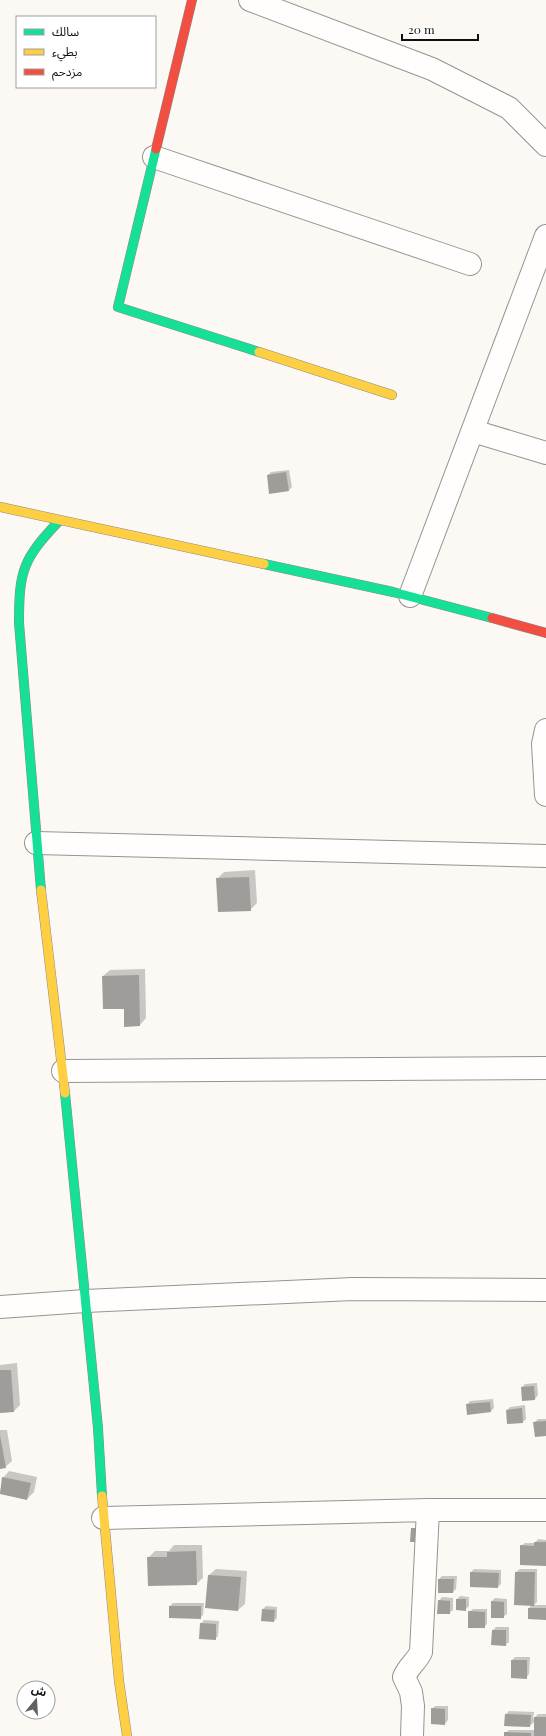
<svg xmlns="http://www.w3.org/2000/svg" width="546" height="1736" font-family="'Playfair Display','Noto Sans Arabic',serif">
	<style>
		.shadow { fill: #0003 }
		.building { fill: #9f9c99 }
		.lines { fill: none; stroke-linecap: round; stroke-linejoin: round }
		.street-casing { stroke: #969492; stroke-width: 24 }
		.fast-casing { stroke: #8c8b89; stroke-width: 10 }
		.slow-casing { stroke: #8c8b89; stroke-width: 10 }
		.jam-casing { stroke: #8c8b89; stroke-width: 10 }
		.street { stroke: #fffefd; stroke-width: 22 }
		.fast { stroke: #16e098; stroke-width: 9 }
		.slow { stroke: #ffcf43; stroke-width: 9 }
		.jam { stroke: #f24e42; stroke-width: 9 }
	</style>
	<rect width="100%" height="100%" fill="#fcf9f4"/>
	<path class="shadow" d="M289,470L292,487L289,490L268,475L271,472Z
		M255,870L257,903L250,910L217,879L224,872Z
		M145,969L146,1018L140,1025L125,1008L103,976L110,970Z
		M17,1363L20,1405L14,1411L0,1412V1365Z
		M537,1383L538,1395L535,1399L523,1400L522,1387L525,1384Z
		M493,1399L494,1408L491,1411L467,1405L470,1401Z
		M525,1405L526,1419L523,1422L507,1410L510,1407Z
		M538,1419H546V1435L534,1423Z
		M0,1430H7L12,1461L5,1467L0,1468Z
		M9,1471L37,1477L34,1492L27,1499L0,1493L3,1478Z
		M538,1539L546,1540V1565L521,1546L525,1543H535Z
		M174,1545H202L203,1578L196,1584L148,1558L155,1551H169Z
		M216,1569L247,1571L245,1604L238,1610L209,1575Z
		M474,1569L501,1570V1584L498,1587L471,1572Z
		M520,1569H537V1602L534,1605H546V1619L529,1608L532,1605L516,1572Z
		M442,1576H457L456,1589L453,1592L439,1579Z
		M460,1596L469,1597V1606L465,1610L457,1599Z
		M442,1597L453,1598V1610L449,1613L439,1601Z
		M495,1598L507,1599V1614L503,1617L492,1601Z
		M173,1603H204L203,1615L200,1618L170,1606Z
		M266,1606L277,1607V1618L274,1621L263,1609Z
		M473,1609H487V1624L484,1627L469,1612Z
		M204,1620L219,1621L218,1636L215,1639L201,1624Z
		M496,1627H509V1642L505,1645L493,1630Z
		M515,1657H530L529,1674L526,1678L512,1660Z
		M435,1706H448V1720L445,1724L432,1709Z
		M509,1711L534,1712L533,1719L538,1714H546V1736H505V1733L509,1730H535V1721L530,1726L506,1714Z"/>
	<path class="building" d="M286,472L289,491L269,494L267,475Z
		M249,877L251,911L218,912L216,878Z
		M139,975L140,1026L124,1027V1009H103L102,976Z
		M0,1370H11L14,1412L0,1413Z
		M534,1386L535,1400L522,1401L521,1387Z
		M490,1402L491,1412L467,1415L466,1404Z
		M522,1408L523,1423L507,1424L506,1410Z
		M546,1421V1436L535,1437L533,1422Z
		M0,1435L6,1468L0,1469Z
		M2,1477L31,1483L27,1500L0,1494Z
		M411,1528H424V1542H410Z
		M534,1542H546V1566L520,1565V1545L534,1546Z
		M196,1551L197,1585L148,1586L147,1557H167V1552Z
		M470,1572L499,1573L498,1588L470,1587Z
		M515,1572H535L534,1606L514,1605Z
		M208,1575L241,1577L238,1611L205,1608Z
		M438,1579H454L453,1593H438Z
		M456,1599H466V1611L456,1610Z
		M438,1600L450,1601V1614H437Z
		M491,1601L504,1602V1618H491Z
		M169,1606H201V1619L169,1618Z
		M528,1608H546V1620L528,1619Z
		M262,1609L275,1610L274,1622L261,1621Z
		M468,1611L485,1612V1628H468Z
		M200,1623L216,1624V1640L199,1639Z
		M492,1630H506V1646L491,1645Z
		M511,1660H527V1679L511,1678Z
		M431,1708L445,1709V1725L431,1724Z
		M505,1714L531,1715L530,1727L504,1726Z
		M534,1717H546V1736H534Z
		M504,1732L531,1733V1736H504Z"/>
	<g class="lines">
		<defs>
			<path id="street" d="M250,0L432,69L509,108L546,145
				M154,157L470,264
				M473,431L546,453
				M410,596L546,236
				M546,730L543,744L546,795
				M36,843L546,856
				M63,1071L546,1068
				M0,1307L85,1301L353,1289L546,1290
				M103,1518L428,1510H546
				M412,1736L413,1706L411,1692L404,1677C408,1667 417,1661 421,1652L428,1510"/>
			<path id="fast" d="M156,149L118,307L259,352
				M264,564L393,592L492,618
				M41,890L19,623C19,570 23,559 59,521
				M65,1093L98,1428L102,1496"/>
			<path id="slow" d="M259,352L392,395
				M0,507L264,564
				M41,890L65,1093
				M102,1496L119,1681L127,1736"/>
			<path id="jam" d="M156,149L192,0
				M492,618L546,633"/>
		</defs>
		<use href="#street" class="street-casing"/>
		<use href="#fast" class="fast-casing"/>
		<use href="#slow" class="slow-casing"/>
		<use href="#jam" class="jam-casing"/>
		<use href="#street" class="street"/>
		<use href="#fast" class="fast"/>
		<use href="#slow" class="slow"/>
		<use href="#jam" class="jam"/>
	</g>
	<rect x="16" y="16" width="140" height="72" fill="#ffffff" stroke="#9f9f9f"/>
	<rect x="24" y="29" width="20" height="6" fill="#16e098" stroke="#9f9f9f"/>
	<text x="52" y="36" font-size="12" fill="#0f0f0f">سالك</text>
	<rect x="24" y="49" width="20" height="6" fill="#ffcf43" stroke="#9f9f9f"/>
	<text x="52" y="56" font-size="12" fill="#0f0f0f">بطيء</text>
	<rect x="24" y="69" width="20" height="6" fill="#f24e42" stroke="#9f9f9f"/>
	<text x="52" y="76" font-size="12" fill="#0f0f0f">مزدحم</text>
	<g transform="translate(36 1700) rotate(18)"><circle r="19" fill="#ffffff" stroke="#9f9f9f"/>
	<path d="M0-3L7 15L0 10L-7 15Z" fill="#62615f"/>
	<text y="-6" font-size="11" font-weight="bold" text-anchor="middle" fill="#0f0f0f">ش</text>
	</g>
	<path d="M402 34v6h76v-6" fill="none" stroke="#0f0f0f" stroke-width="2"/>
	<text x="408" y="34" font-size="12" fill="#0f0f0f" stroke="#ffffff" stroke-width="3" paint-order="stroke">20 m</text>
</svg>
